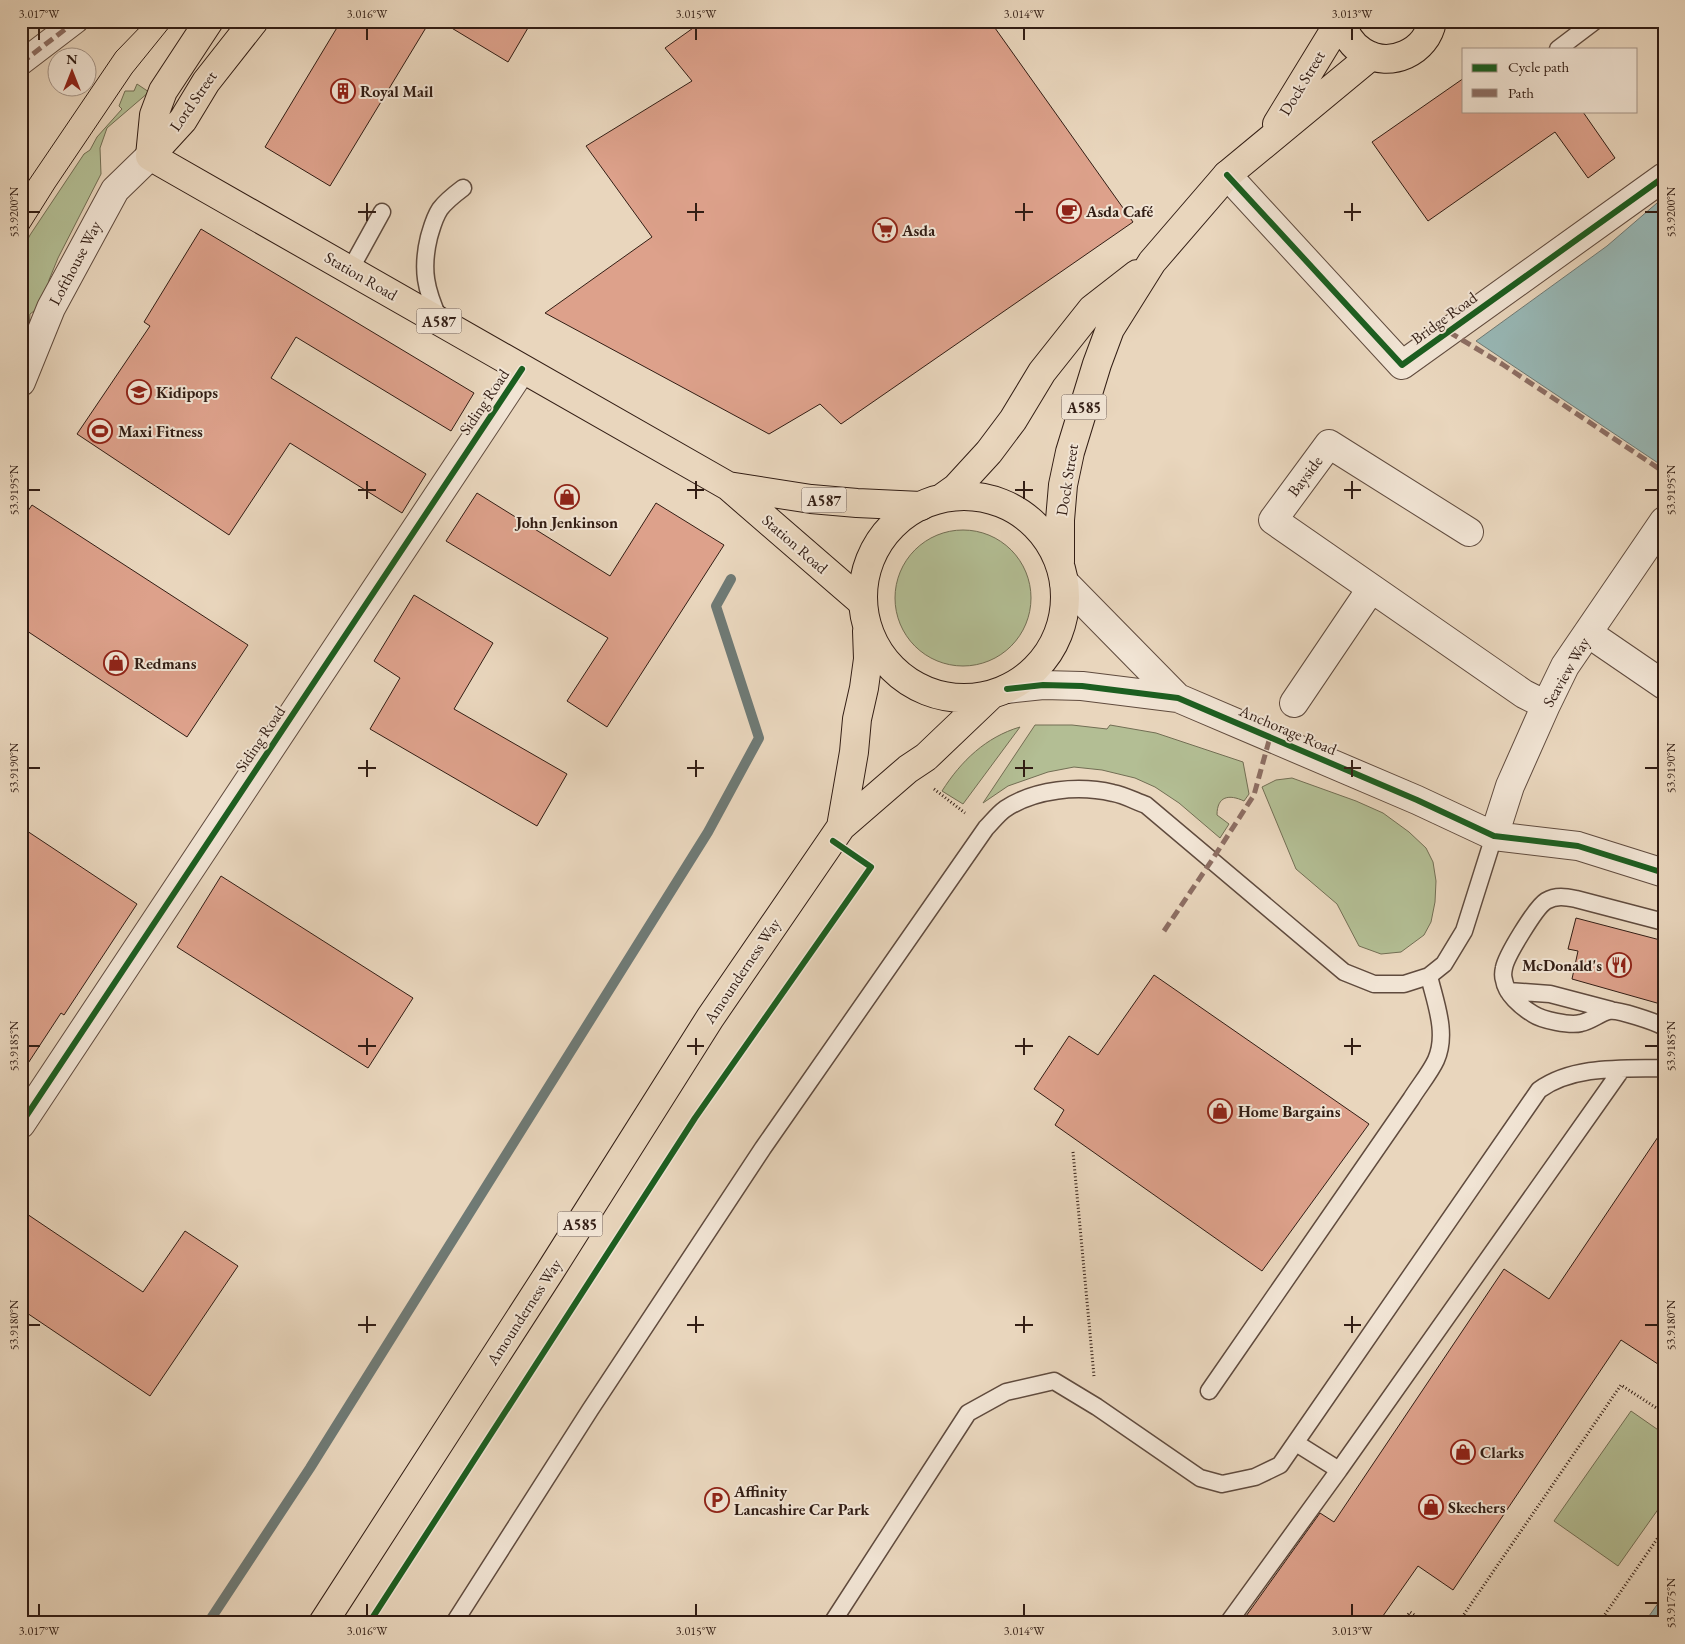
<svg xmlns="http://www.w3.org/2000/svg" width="1685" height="1644" font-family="'EB Garamond',serif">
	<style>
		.green { fill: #b3be94; stroke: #726e54 }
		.water { fill: #98b8b6; stroke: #6f7a75 }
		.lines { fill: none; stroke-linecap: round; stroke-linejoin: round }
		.stream { stroke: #6f7a75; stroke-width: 10 }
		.building { fill: #dda18b; stroke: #321d14 }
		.service-casing { stroke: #604b3e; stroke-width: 19 }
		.pedestrian-casing { stroke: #604b3e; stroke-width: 26 }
		.minor-casing { stroke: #604b3e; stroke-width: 30 }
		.tertiary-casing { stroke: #604b3e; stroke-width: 30 }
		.primary-casing { stroke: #321d14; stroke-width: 30 }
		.trunk-casing { stroke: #321d14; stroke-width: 30 }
		.path { stroke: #321d14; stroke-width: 3; stroke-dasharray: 1 2.5; stroke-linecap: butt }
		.service { stroke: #f1e4d4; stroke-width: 16 }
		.pedestrian { stroke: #f1e4d4; stroke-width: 24 }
		.minor { stroke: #f1e4d4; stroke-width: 28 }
		.tertiary { stroke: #f1e4d4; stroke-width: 28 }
		.primary { stroke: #e9d6bd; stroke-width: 28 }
		.trunk { stroke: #e9d6bd; stroke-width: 28 }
		.tram { stroke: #321d14; stroke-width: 1 }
		.quiet { stroke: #8d6e63; stroke-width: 5; stroke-dasharray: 10 5; stroke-linecap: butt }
		.cycleway-casing { stroke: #f1e4d4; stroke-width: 9 }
		.cycleway { stroke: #1b5e20; stroke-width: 6 }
		.ticks { fill: none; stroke: #321d14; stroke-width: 2 }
		.labels { text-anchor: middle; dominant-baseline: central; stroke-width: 4; stroke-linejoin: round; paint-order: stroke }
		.shield { fill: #f1e4d4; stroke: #6b594e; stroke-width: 1 }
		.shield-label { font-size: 15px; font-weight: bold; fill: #321d14 }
		.street-label { font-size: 16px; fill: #321d14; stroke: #f1e4d4 }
		.poi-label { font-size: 16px; font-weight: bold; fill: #321d14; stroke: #f1e4d4; text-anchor: start }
		.neatline { fill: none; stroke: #321d14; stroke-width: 2 }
		.ticks-label { font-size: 12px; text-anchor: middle; fill: #321d14 }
	</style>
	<rect width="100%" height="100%" fill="#e9d6bd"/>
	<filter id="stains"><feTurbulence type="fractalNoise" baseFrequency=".004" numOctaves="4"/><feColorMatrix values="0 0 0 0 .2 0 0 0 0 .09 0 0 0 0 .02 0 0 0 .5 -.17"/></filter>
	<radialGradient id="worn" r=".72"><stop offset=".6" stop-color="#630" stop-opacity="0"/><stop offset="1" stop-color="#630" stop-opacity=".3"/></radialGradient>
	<path class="green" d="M137,84L149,92L107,128L100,148L101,174L58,258L49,280V300L30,314L29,327L21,348V253L30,235L84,154L90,150L97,137L122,109L119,106L125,91H134Z
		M895 598a68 68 0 1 1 136 0a68 68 0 1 1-136 0Z
		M1035,725H1072L1107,729L1110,725L1156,733L1243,762L1249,794L1244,801C1229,794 1217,796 1217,815L1229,824L1220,838L1179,803L1155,787L1135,778L1102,770L1074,767L1048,772L1008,786L983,803Z
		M1020,727L963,804L942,791C961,761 986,737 1020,727Z
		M1292,778L1356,801L1383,813L1409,832L1426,848L1433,862L1436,881L1435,902L1431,922L1424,935L1401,952L1381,954L1359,946L1337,904L1296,869L1262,787L1276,780Z
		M1631,1411L1664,1434V1501L1618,1566L1554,1521Z"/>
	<path class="water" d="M1664,197V467L1476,341L1607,246Z
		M1664,1595V1623H1644Z"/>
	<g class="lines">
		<path class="stream" d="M208,1623L310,1468L708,832L759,738L716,606L731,579"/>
	</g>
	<path class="building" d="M341,21H430L330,186L265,147Z
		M440,21H532L508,62Z
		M703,21H990L1133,222L841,424L820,404L769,434L545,313L652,237L586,146L692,81L665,48Z
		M1464,78V111H1584L1583,112L1615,158L1588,178L1555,132L1428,221L1372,142Z
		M201,229L474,393L451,431L296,337L271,378L426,474L402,513L290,443L229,535L77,434L150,326L144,322Z
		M477,493L610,576L656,503L724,545L607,727L567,701L608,638L446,541Z
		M32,505L248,645L187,737L21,627V521Z
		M414,595L493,643L454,709L567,774L537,826L370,729L400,678L374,661Z
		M21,827L137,904L64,1015L61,1013L21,1074Z
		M221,876L413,998L368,1068L177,947Z
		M1576,918L1664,941V1005L1572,979L1578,951L1568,949Z
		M1154,975L1369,1124L1262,1271L1055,1125L1064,1110L1034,1089L1069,1036L1098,1055Z
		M1664,1128V1368L1621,1340L1453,1590L1418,1566L1378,1623H1241L1320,1513L1334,1522L1504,1269L1549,1299Z
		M21,1210L143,1292L185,1231L238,1266L150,1396L21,1309Z"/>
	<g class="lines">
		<defs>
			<path id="service" d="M1558,49L1595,21
				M350,270L382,212
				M439,319C426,290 421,270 429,237C432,227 434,218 440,209C446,201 455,194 463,188
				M1664,922L1576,899C1566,897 1556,895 1546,901C1536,907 1506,956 1504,968C1503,972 1503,977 1504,980C1506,994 1521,1007 1533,1014C1542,1020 1570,1026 1581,1023C1591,1021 1600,1013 1609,1011C1617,1009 1656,1022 1664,1027
				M1508,991L1550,994L1611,1010
				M1209,1391L1411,1099C1419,1086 1430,1073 1436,1060C1448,1033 1435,1002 1429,976
				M1296,1443L1339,1470L1622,1069
				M454,1623L590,1410L763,1148L986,828C992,822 998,814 1005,809C1035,789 1079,785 1113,793C1124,795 1135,801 1146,805L1344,972L1374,984H1404L1429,976L1444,964L1464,931L1494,836
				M832,1623L968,1413L1006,1392L1054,1381L1097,1407L1200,1478L1222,1484L1255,1477L1280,1465L1539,1090C1574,1065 1623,1069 1664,1068
				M1228,1623L1339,1470"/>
			<path id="pedestrian" d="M21,63L76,21"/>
			<path id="minor" d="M1227,175L1402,365L1664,177
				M1469,532L1329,444L1273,520L1524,694L1546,705
				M1064,582L1178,698
				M1588,633L1664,685
				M1007,689L1043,685L1082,686L1178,698L1417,800L1494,836L1578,846L1664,873
				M1294,703L1371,589
				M1494,836L1510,786L1546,705L1565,666L1664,521
				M21,1124L522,369"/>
			<path id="tertiary" d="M21,382L51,308L115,190L150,156"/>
			<path id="primary" d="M150,156L728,486L862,602
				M150,156L183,120L206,82L254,21
				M150,156L154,115L163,91L209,21
				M728,486L811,499L857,503L921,506"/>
			<path id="trunk" d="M1341,21C1345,34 1351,45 1363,52C1390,69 1427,52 1432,21
				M1277,124L1340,21
				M863 597a101 101 0 1 1 202 0a101 101 0 1 1-202 0Z
				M942,498L956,488L989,452L1013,420L1042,372L1092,309L1137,274
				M1060,562V520L1063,485L1070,452L1097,364L1110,329L1152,262L1227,175L1371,56
				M841,827L854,752L857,719L864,688L868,659L867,631
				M323,1623L549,1273L710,1018L841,827L908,769L926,757L991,695"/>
		</defs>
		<use href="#service" class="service-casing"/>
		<use href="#pedestrian" class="pedestrian-casing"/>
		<use href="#minor" class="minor-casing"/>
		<use href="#tertiary" class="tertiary-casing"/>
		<use href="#primary" class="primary-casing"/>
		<use href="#trunk" class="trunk-casing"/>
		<path class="path" d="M934,789L965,813
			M1073,1152L1094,1376
			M1402,1623L1410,1612L1426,1623
			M1458,1623L1621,1385L1664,1413
			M1599,1623L1664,1529"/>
		<use href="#service" class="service"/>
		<use href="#pedestrian" class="pedestrian"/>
		<use href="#minor" class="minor"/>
		<use href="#tertiary" class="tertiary"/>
		<use href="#primary" class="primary"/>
		<use href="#trunk" class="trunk"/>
		<path class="tram" d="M21,192L116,52L146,21
			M21,241L55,187L132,73L174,21"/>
		<path class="quiet" d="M21,63L76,21
			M1449,332L1502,364L1664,472
			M1164,931L1212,860L1254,795L1270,737"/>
		<defs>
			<path id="cycleway" d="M1227,175L1402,365L1664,177
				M1007,689L1043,685L1082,686L1178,698L1417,800L1494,836L1578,846L1664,873
				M21,1124L522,369
				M369,1623L695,1118L871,867L833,841"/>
		</defs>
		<use href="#cycleway" class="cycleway-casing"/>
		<use href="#cycleway" class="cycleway"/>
	</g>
	<path class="ticks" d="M39,28V40M367,28V40M696,28V40M1024,28V40M1352,28V40M367,203V221M696,203V221M1024,203V221M1352,203V221M28,212H40M358,212H376M687,212H704M1015,212H1033M1344,212H1361M1645,212H1658M367,481V499M696,481V499M1024,481V499M1352,481V499M28,490H40M358,490H376M687,490H704M1015,490H1033M1344,490H1361M1645,490H1658M367,760V777M696,760V777M1024,760V777M1352,760V777M28,768H40M358,768H376M687,768H704M1015,768H1033M1344,768H1361M1645,768H1658M367,1038V1055M696,1038V1055M1024,1038V1055M1352,1038V1055M28,1046H40M358,1046H376M687,1046H704M1015,1046H1033M1344,1046H1361M1645,1046H1658M367,1316V1333M696,1316V1333M1024,1316V1333M1352,1316V1333M28,1325H40M358,1325H376M687,1325H704M1015,1325H1033M1344,1325H1361M1645,1325H1658M1645,1603H1658M39,1604V1616M367,1604V1616M696,1604V1616M1024,1604V1616M1352,1604V1616"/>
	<defs>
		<symbol id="building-ring" viewBox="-11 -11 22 22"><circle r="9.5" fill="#f1e4d4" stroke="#8f2418" stroke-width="1.5"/><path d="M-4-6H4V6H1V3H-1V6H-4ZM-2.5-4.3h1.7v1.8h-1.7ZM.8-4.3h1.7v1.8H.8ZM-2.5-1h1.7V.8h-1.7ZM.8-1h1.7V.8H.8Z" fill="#8f2418"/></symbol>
		<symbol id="cafe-ring" viewBox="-11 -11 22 22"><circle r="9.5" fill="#f1e4d4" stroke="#8f2418" stroke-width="1.5"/><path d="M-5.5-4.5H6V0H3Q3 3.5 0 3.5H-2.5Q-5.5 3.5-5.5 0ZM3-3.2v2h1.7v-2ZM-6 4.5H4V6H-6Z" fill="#8f2418"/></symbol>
		<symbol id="supermarket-ring" viewBox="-11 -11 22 22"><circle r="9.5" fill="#f1e4d4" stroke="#8f2418" stroke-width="1.5"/><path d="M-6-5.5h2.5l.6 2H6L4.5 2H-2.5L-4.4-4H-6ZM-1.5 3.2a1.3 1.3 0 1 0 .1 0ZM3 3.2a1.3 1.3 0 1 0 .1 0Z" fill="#8f2418"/></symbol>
		<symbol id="school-ring" viewBox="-11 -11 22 22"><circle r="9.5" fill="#f1e4d4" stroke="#8f2418" stroke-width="1.5"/><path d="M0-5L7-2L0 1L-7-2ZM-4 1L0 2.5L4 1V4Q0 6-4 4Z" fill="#8f2418"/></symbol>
		<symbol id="stadium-ring" viewBox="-11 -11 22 22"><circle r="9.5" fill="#f1e4d4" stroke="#8f2418" stroke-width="1.5"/><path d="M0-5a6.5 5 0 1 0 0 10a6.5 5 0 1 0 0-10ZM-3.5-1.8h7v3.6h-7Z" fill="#8f2418"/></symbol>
		<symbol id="shop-ring" viewBox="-11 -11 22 22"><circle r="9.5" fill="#f1e4d4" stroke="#8f2418" stroke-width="1.5"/><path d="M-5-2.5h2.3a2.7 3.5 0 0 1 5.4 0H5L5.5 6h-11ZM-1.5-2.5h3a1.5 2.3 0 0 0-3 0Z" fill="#8f2418"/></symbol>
		<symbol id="restaurant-ring" viewBox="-11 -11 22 22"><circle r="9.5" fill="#f1e4d4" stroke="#8f2418" stroke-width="1.5"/><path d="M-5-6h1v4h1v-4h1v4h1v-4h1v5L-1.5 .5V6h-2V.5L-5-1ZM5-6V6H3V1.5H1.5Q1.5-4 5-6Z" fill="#8f2418"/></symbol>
		<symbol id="parking-ring" viewBox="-11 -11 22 22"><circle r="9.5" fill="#f1e4d4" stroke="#8f2418" stroke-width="1.5"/><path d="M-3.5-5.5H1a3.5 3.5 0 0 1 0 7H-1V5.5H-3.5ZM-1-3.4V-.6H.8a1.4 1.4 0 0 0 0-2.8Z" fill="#8f2418"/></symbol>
	</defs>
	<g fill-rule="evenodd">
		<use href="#building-ring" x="329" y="77" width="28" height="28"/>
		<use href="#cafe-ring" x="1055" y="197" width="28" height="28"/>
		<use href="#supermarket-ring" x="871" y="216" width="28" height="28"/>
		<use href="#school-ring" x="125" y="378" width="28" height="28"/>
		<use href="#stadium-ring" x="86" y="417" width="28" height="28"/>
		<use href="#shop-ring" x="553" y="483" width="28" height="28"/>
		<use href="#shop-ring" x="102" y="649" width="28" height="28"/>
		<use href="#restaurant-ring" x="1605" y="951" width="28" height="28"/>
		<use href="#shop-ring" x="1206" y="1097" width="28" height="28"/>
		<use href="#shop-ring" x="1449" y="1438" width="28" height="28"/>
		<use href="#parking-ring" x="703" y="1486" width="28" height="28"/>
		<use href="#shop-ring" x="1417" y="1493" width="28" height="28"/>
	</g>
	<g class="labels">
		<g class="shield">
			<rect x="416.5" y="308.5" width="45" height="25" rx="4"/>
			<rect x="1061.5" y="394.5" width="45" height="25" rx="4"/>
			<rect x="801.5" y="487.5" width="45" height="25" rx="4"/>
			<rect x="557.5" y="1211.5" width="45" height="25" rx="4"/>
		</g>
		<g class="shield-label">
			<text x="439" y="321">A587</text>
			<text x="1084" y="407">A585</text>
			<text x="824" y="500">A587</text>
			<text x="580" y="1224">A585</text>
		</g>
		<g class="street-label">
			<text transform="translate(1302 83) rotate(-59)">Dock Street</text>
			<text transform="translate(193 101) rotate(-55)">Lord Street</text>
			<text transform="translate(75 263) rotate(-62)">Lofthouse Way</text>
			<text transform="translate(361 276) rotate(30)">Station Road</text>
			<text transform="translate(1444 318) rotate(-36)">Bridge Road</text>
			<text transform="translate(484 402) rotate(-56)">Siding Road</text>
			<text transform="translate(1305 476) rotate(-53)">Bayside</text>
			<text transform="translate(1067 480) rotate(-81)">Dock Street</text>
			<text transform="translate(795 544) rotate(41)">Station Road</text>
			<text transform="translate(1566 672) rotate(-60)">Seaview Way</text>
			<text transform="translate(1288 730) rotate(23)">Anchorage Road</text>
			<text transform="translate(260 739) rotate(-56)">Siding Road</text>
			<text transform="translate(742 971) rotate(-56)">Amounderness Way</text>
			<text transform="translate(524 1312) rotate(-57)">Amounderness Way</text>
		</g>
		<g class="poi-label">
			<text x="360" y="91">Royal Mail</text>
			<text x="1086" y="211">Asda Café</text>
			<text x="902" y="230">Asda</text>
			<text x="156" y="392">Kidipops</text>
			<text x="118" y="431">Maxi Fitness</text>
			<text x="567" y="522" text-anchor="middle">John Jenkinson</text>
			<text x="134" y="663">Redmans</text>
			<text x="1602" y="965" text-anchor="end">McDonald's</text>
			<text x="1238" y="1111">Home Bargains</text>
			<text x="1480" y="1452">Clarks</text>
			<text x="734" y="1491">Affinity<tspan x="734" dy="18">Lancashire Car Park</tspan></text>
			<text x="1448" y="1507">Skechers</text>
		</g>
	</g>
	<rect width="1685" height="1644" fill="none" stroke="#e9d6bd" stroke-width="55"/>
	<rect x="1462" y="48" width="175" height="65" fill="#f1e4d4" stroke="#a59487"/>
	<rect x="1472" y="64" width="25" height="8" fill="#1b5e20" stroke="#a59487"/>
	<text x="1508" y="72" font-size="15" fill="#321d14">Cycle path</text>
	<rect x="1472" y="89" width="25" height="8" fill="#8d6e63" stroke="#a59487"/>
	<text x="1508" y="98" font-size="15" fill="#321d14">Path</text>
	<g transform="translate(72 72)"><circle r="24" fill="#f1e4d4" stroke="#a59487"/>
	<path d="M0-4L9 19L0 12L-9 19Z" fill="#8f2418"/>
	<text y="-8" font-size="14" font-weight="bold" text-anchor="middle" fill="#321d14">N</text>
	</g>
	<rect x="28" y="28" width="1630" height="1588" class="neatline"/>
	<g class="ticks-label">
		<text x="39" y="18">3.017°W</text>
		<text x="367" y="18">3.016°W</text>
		<text x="696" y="18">3.015°W</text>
		<text x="1024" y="18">3.014°W</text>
		<text x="1352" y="18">3.013°W</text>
		<text transform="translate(14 212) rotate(-90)" y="4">53.9200°N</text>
		<text transform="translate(1671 212) rotate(-90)" y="4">53.9200°N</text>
		<text transform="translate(14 490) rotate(-90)" y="4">53.9195°N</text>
		<text transform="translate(1671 490) rotate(-90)" y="4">53.9195°N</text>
		<text transform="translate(14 768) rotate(-90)" y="4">53.9190°N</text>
		<text transform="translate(1671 768) rotate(-90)" y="4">53.9190°N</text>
		<text transform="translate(14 1046) rotate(-90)" y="4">53.9185°N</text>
		<text transform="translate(1671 1046) rotate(-90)" y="4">53.9185°N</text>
		<text transform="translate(14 1325) rotate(-90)" y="4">53.9180°N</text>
		<text transform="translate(1671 1325) rotate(-90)" y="4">53.9180°N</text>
		<text transform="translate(1671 1603) rotate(-90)" y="4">53.9175°N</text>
		<text x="39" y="1635">3.017°W</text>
		<text x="367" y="1635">3.016°W</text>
		<text x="696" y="1635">3.015°W</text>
		<text x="1024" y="1635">3.014°W</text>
		<text x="1352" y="1635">3.013°W</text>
	</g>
	<rect width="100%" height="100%" filter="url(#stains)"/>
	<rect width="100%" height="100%" fill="url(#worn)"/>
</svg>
